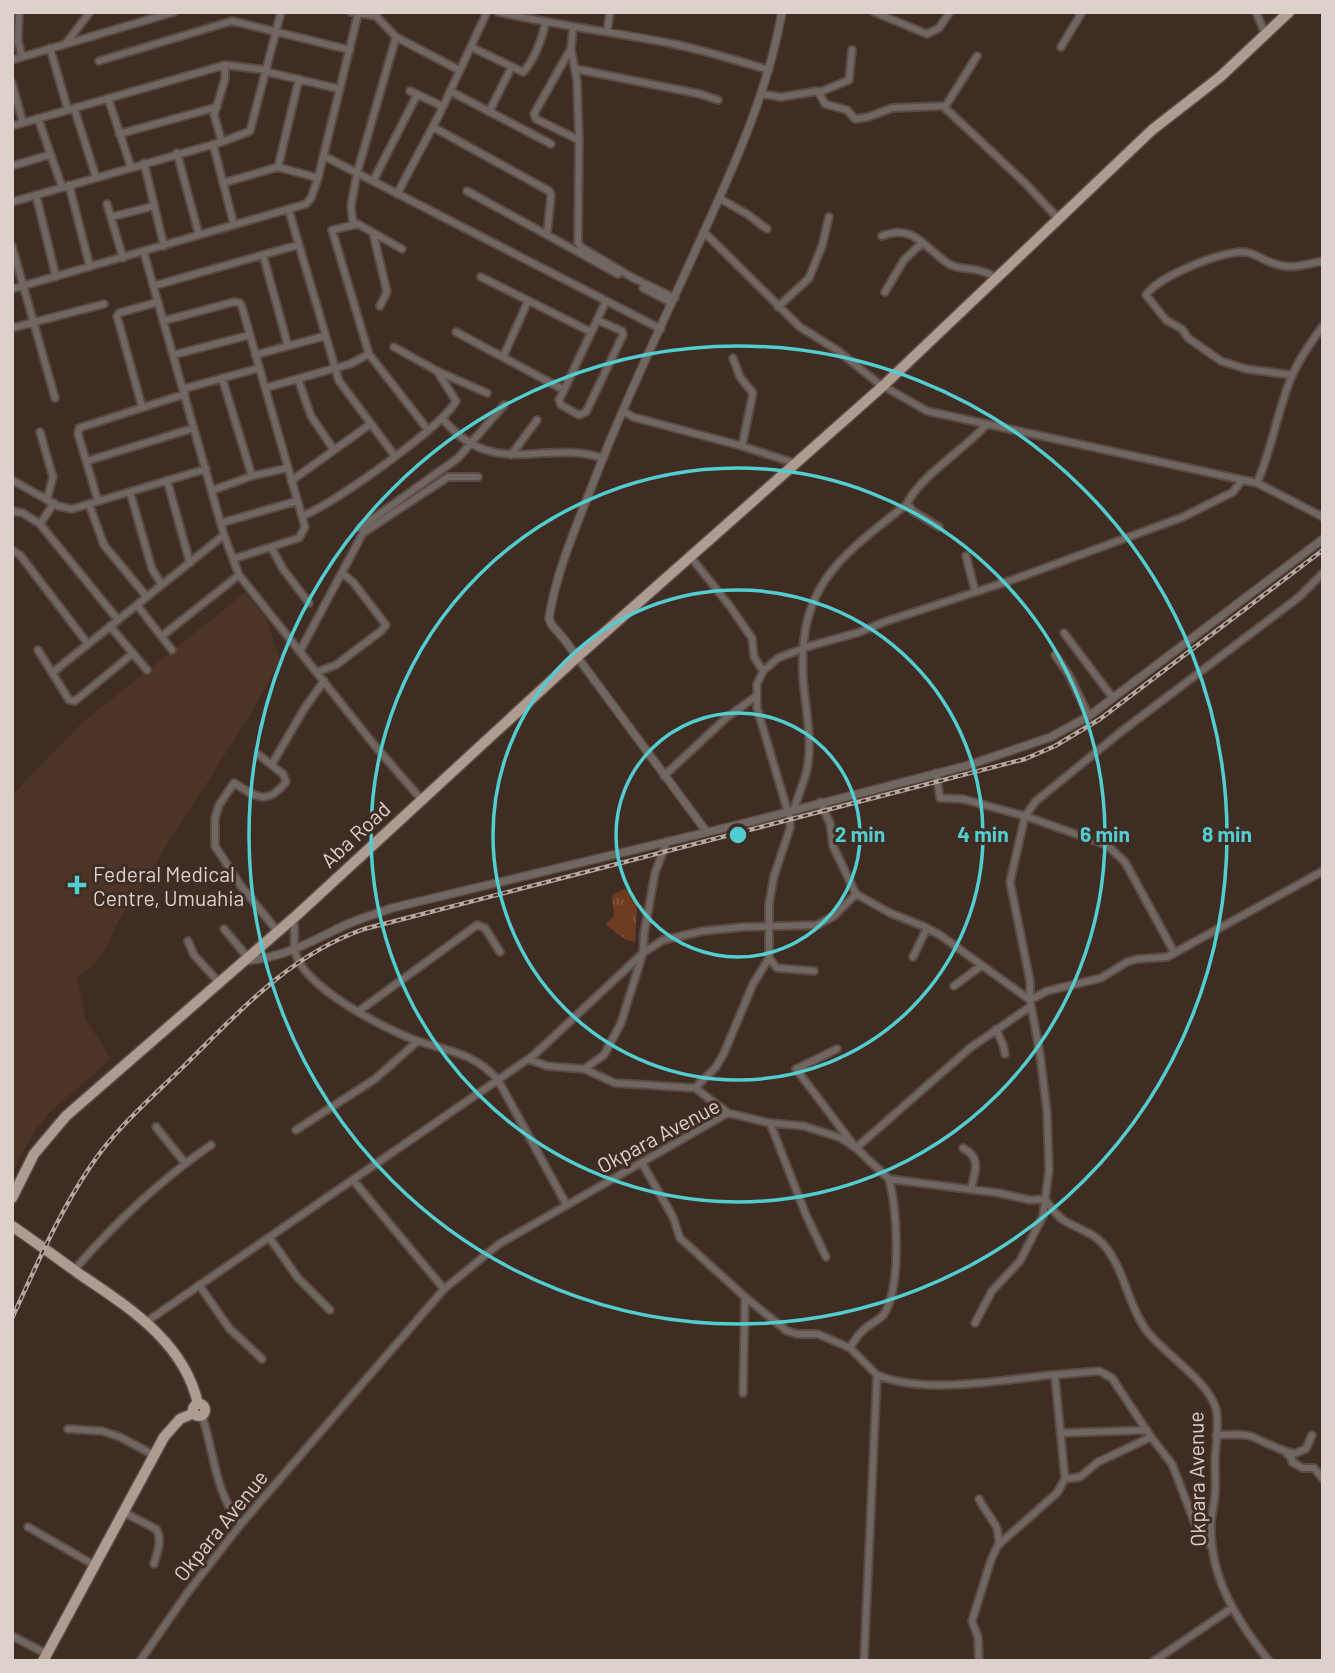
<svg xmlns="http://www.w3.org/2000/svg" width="1335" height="1673" font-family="Barlow,sans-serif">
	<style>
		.built { fill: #4c3427 }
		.park { fill: url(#park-tufts) }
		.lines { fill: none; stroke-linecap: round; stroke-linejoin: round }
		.minor-casing { stroke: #5b4b42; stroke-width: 10 }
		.tertiary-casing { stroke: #5b4b42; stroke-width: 10 }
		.primary-casing { stroke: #5b4b42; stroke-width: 13 }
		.minor { stroke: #706762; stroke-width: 6 }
		.tertiary { stroke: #706762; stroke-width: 7 }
		.primary { stroke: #ae9b92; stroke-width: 10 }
		.rail-casing { stroke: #b5a7a0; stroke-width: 4.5 }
		.rail { stroke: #3f2d24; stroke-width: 2; stroke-dasharray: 5; stroke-linecap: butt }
		.ring { fill: none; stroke: #52cdd0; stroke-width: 3.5 }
		.poi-dot { fill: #52cdd0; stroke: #3f2d24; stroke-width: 2.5 }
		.labels { text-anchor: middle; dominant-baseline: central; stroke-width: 6; stroke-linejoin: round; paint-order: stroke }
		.street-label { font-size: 21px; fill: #ddd1cb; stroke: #3f2d24 }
		.poi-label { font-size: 21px; fill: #ddd1cb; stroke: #3f2d24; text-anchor: start }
		.centre { fill: #52cdd0; stroke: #3f2d24; stroke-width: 3.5 }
		.ring-label { font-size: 21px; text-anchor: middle; font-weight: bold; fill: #52cdd0; stroke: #3f2d24; stroke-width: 6; stroke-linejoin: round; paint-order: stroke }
	</style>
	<defs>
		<pattern id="park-tufts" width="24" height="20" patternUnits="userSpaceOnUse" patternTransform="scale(1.75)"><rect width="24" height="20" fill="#6e3b1f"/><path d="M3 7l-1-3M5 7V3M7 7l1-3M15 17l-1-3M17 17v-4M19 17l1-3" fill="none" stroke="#82563e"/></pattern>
	</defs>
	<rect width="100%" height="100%" fill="#3f2d24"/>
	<path class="built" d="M245,593L266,618L280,661L250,715L119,920L103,953L90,969L77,976L86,1020L111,1059L47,1115L32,1135L12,1173V795L83,722Z"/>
	<path class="park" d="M625,889L637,905L635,942L626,940L605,924L614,916L612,895Z"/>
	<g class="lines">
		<defs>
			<path id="minor" d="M19,12L18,41L22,57
				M351,12L376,16L378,12
				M498,12C555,25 612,32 669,43C703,50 736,60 769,70
				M874,12L927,34L939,28L950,12
				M1256,12L1263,29
				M376,16L396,37L459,70
				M573,27L571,49L577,81L579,140L578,243L581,247L633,278L675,298
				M607,32L610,12
				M67,42L90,12
				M471,47L523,72C533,62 543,38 545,23
				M1061,47L1082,12
				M50,48L68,110
				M570,50L534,114L536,119L579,140
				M12,60L174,12
				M99,61L232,21L350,50
				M576,69L700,94L718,100
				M12,83L23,123
				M410,91L442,106
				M450,91L551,144
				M820,92L849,80L852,50
				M761,94L781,97L818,91L825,104L847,110L855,119L868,117L892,108L943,106L1025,183L1055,215
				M108,98L131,167
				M945,107L977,56
				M74,108L96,177
				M489,112L511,68
				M38,118L62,187
				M12,126L225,65L267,70V72L340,89
				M433,127L549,191L551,195L547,235
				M119,134L217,107
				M222,142L214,115L225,79V65
				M213,144L234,225
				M177,153L199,235
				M324,156L661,329
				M144,163L164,246
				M12,166L49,155
				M278,167L299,79
				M373,181L417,95
				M223,183L278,167L318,178
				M69,185L90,267
				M467,191L618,274
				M397,194L440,113L487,12
				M36,195L56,277
				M719,198L747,214L767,229
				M12,202L222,142L250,131L281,12
				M107,204L123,258
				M289,211L339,381L395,456
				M111,217L154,206
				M353,224L351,206L357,173L396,37
				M704,232L800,327L837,350L878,383L927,411L1257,483L1323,517
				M373,233L387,292L380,306
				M882,236C915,223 925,249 949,264C960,271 976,266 991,275
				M12,246L55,398
				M402,249L358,224L332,230L369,354L428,430
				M144,253L224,535L239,575L375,746L421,799
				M263,255L288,346
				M481,277L591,332
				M153,286L298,245
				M643,288L672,303
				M12,289L306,204L311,198L318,178L358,14
				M885,292L904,260L922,243
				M778,307L809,278L822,246L829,217
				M597,320L622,331L623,335L586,412L579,415L561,405L559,400L564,390L606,301
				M163,321L234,302L240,303L242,307L305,527L299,538L233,559
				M12,328L104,304
				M456,332L564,390
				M173,355L250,335
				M255,355L325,336
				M503,357L528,301
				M733,358L740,377L753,393L742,446
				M437,371L487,393
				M1292,375L1246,369L1221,361L1188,338L1182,329L1166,320L1146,295C1157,277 1223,250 1244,252C1251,252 1259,257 1265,260C1290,271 1297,266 1323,261
				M222,378L252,476
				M298,379L311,416L334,450
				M265,388L350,364L369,354
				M183,389L259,368
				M142,407L117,316L119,313L158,302
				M623,411L633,417L742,446L794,463
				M443,419C493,480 543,439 603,458
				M40,432L53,477L47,499
				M511,455L537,420
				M87,461L194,428
				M12,480L58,506L72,509L206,469
				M167,480L190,563
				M291,481L369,425
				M1257,483C1272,449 1277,412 1291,378C1299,359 1311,342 1323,326
				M213,490L252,476L287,468
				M130,492L152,569L162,585
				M98,501L78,434L79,428L185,394
				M89,504L104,545L147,597
				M907,504L913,511L939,527
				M12,511L23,513L40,524L118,620
				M302,516C331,506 442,427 456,401L437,371L394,347
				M221,523L297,501
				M40,524L54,503
				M360,528L458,458L504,405
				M271,547L283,569L309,603
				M12,550L20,555L88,644
				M690,556L729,605L752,638L754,657L763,671L757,684V708L790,819V828L774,876L769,904V958L753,984L724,1053L716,1067L695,1088
				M966,556L975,591
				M137,605L172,650
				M110,626L147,670
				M1064,633L1113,698
				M162,636L239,575
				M38,650L69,700L75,701L132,654
				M300,651L363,533L448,477H478
				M1055,655L1069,675L1089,716
				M763,671L778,658L810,646L860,632L884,622L1012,580L1183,517L1233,492L1242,480
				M317,672L336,665L381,631L386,625L353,582L342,573
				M52,673L224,535
				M259,755L283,774L286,782C266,807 255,796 234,783L219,805L215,818V846L241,886L274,927
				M272,764L304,709L324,681
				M936,773L940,798L963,799L1025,816L1107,845L1125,862L1174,952
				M664,776L726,718L755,697
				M820,802L830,823L833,846L856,894
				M794,810C798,794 806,779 808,764C812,736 805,706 803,678C798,585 840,557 907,504C919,477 965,449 987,424
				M293,919C296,931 293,940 295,951C301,986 386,1030 418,1041C451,1052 474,1053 498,1080L566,1204
				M224,929L244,953
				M188,941L194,955L215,978
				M913,957L927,928
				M769,958L777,968L814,971
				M954,986L981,966
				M359,1011L477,925L485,928L500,952
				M996,1029L1003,1045L1005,1054
				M837,1049L796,1069L856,1148L970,1048L1031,1006
				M528,1059L547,1066L584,1069L615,1083L695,1088L728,1113
				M584,1069L604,1055L621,1023L643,953L644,934L655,873L667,841
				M770,1123L806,1215L826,1257
				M156,1127L185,1163
				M296,1130L375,1079L418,1041
				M963,1148C982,1158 975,1171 971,1189
				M642,1163L673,1217L680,1238L745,1297L743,1393
				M353,1180L444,1289
				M269,1237L298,1278L330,1310
				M74,1270C115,1223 160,1180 211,1145
				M199,1285L229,1328L262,1359
				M745,1297L787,1331L797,1334H818L850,1348L877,1375L864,1661
				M146,1322L534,1055L643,953L663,940L703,931L743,927L817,925L834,916L856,894L890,913L923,926L940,935L1030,1000L1047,991L1101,978L1127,962L1137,959L1167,957L1323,871
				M975,1323L992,1291L1020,1261L1043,1216L1049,1170L1047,1112L1040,1054L1030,1000V981L1010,882L1025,816L1036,801L1122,731L1299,597L1323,573
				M850,1348C855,1339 859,1333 867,1327C873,1322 880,1320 884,1314C902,1286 897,1210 889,1179
				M877,1375C927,1395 998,1380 1051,1375L1055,1377L1065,1479L1057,1493L998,1545L991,1560L972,1621L978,1637L979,1661
				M1053,1375L1099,1371L1112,1378L1151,1437
				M202,1415C214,1452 215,1494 241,1524
				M68,1429L102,1431L120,1437L154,1455
				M1061,1433L1147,1430
				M1216,1435C1227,1435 1240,1433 1250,1436C1260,1439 1287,1455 1296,1453C1299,1452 1302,1450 1306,1449L1312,1435
				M1287,1454L1292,1458V1462L1303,1468H1314L1323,1479
				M1065,1479L1080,1477L1098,1462L1151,1437L1172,1464L1199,1534L1212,1547
				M979,1499C984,1509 990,1516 996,1526C999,1531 997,1538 1000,1544
				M123,1512L156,1529C163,1540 157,1552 154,1564
				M28,1527L94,1565
				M12,1636L47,1654
				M140,1661L188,1592L241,1524L444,1289L499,1244L728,1113L770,1123L804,1126L841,1138L856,1148L889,1179L999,1193L1030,1200L1045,1199C1050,1206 1056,1215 1062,1219C1076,1229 1092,1231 1103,1244C1125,1269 1127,1303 1146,1330C1164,1354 1208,1380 1216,1409C1220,1426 1215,1446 1215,1463C1215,1473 1216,1484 1215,1495C1214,1505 1211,1516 1211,1526C1210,1579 1238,1622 1269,1661
				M1154,1661L1232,1608"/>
			<path id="tertiary" d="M706,831L564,639L551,624L549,618C556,573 575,529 592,486C626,397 669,310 708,223C739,155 769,86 782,12
				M245,961C284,957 307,944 341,927C358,919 376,914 392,908L737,825L966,766L1051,737L1089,716L1323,539"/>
			<path id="primary" d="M12,1198L34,1154L66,1116L297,915L577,657L883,386L1152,130L1220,77L1289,12
				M12,1226C34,1241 56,1257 78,1273C128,1307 184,1341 198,1404
				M193 1410a6 6 0 1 1 12 0a6 6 0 1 1-12 0Z
				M43,1661L164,1437L180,1419L194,1413"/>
		</defs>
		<use href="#minor" class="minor-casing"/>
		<use href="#tertiary" class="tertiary-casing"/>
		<use href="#primary" class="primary-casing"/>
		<use href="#minor" class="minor"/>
		<use href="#tertiary" class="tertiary"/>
		<use href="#primary" class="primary"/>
		<defs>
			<path id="rail" d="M12,1318C36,1267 58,1214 90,1167C115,1129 151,1098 184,1066C240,1011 288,956 364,929L1025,759L1055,746L1100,719L1323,550"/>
		</defs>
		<use href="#rail" class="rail-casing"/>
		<use href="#rail" class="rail"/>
	</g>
	<g class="ring">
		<circle cx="738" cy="835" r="122"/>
		<circle cx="738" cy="835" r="245"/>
		<circle cx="738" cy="835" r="367"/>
		<circle cx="738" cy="835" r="489"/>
	</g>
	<path class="poi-dot" d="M73.5 874.5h7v7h7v7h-7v7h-7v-7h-7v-7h7z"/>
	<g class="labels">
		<g class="street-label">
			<text transform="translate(355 834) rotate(-43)">Aba Road</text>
			<text transform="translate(658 1135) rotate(-28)">Okpara Avenue</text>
			<text transform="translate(1196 1479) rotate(-91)">Okpara Avenue</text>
			<text transform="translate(220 1525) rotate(-51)">Okpara Avenue</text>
		</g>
		<g class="poi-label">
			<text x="93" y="873">Federal Medical<tspan x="93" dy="24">Centre, Umuahia</tspan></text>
		</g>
	</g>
	<circle cx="738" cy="835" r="10" class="centre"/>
	<g class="ring-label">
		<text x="860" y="842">2 min</text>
		<text x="983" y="842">4 min</text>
		<text x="1105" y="842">6 min</text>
		<text x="1227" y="842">8 min</text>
	</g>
	<rect width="1335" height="1673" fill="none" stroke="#ddd1cb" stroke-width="28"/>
</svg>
